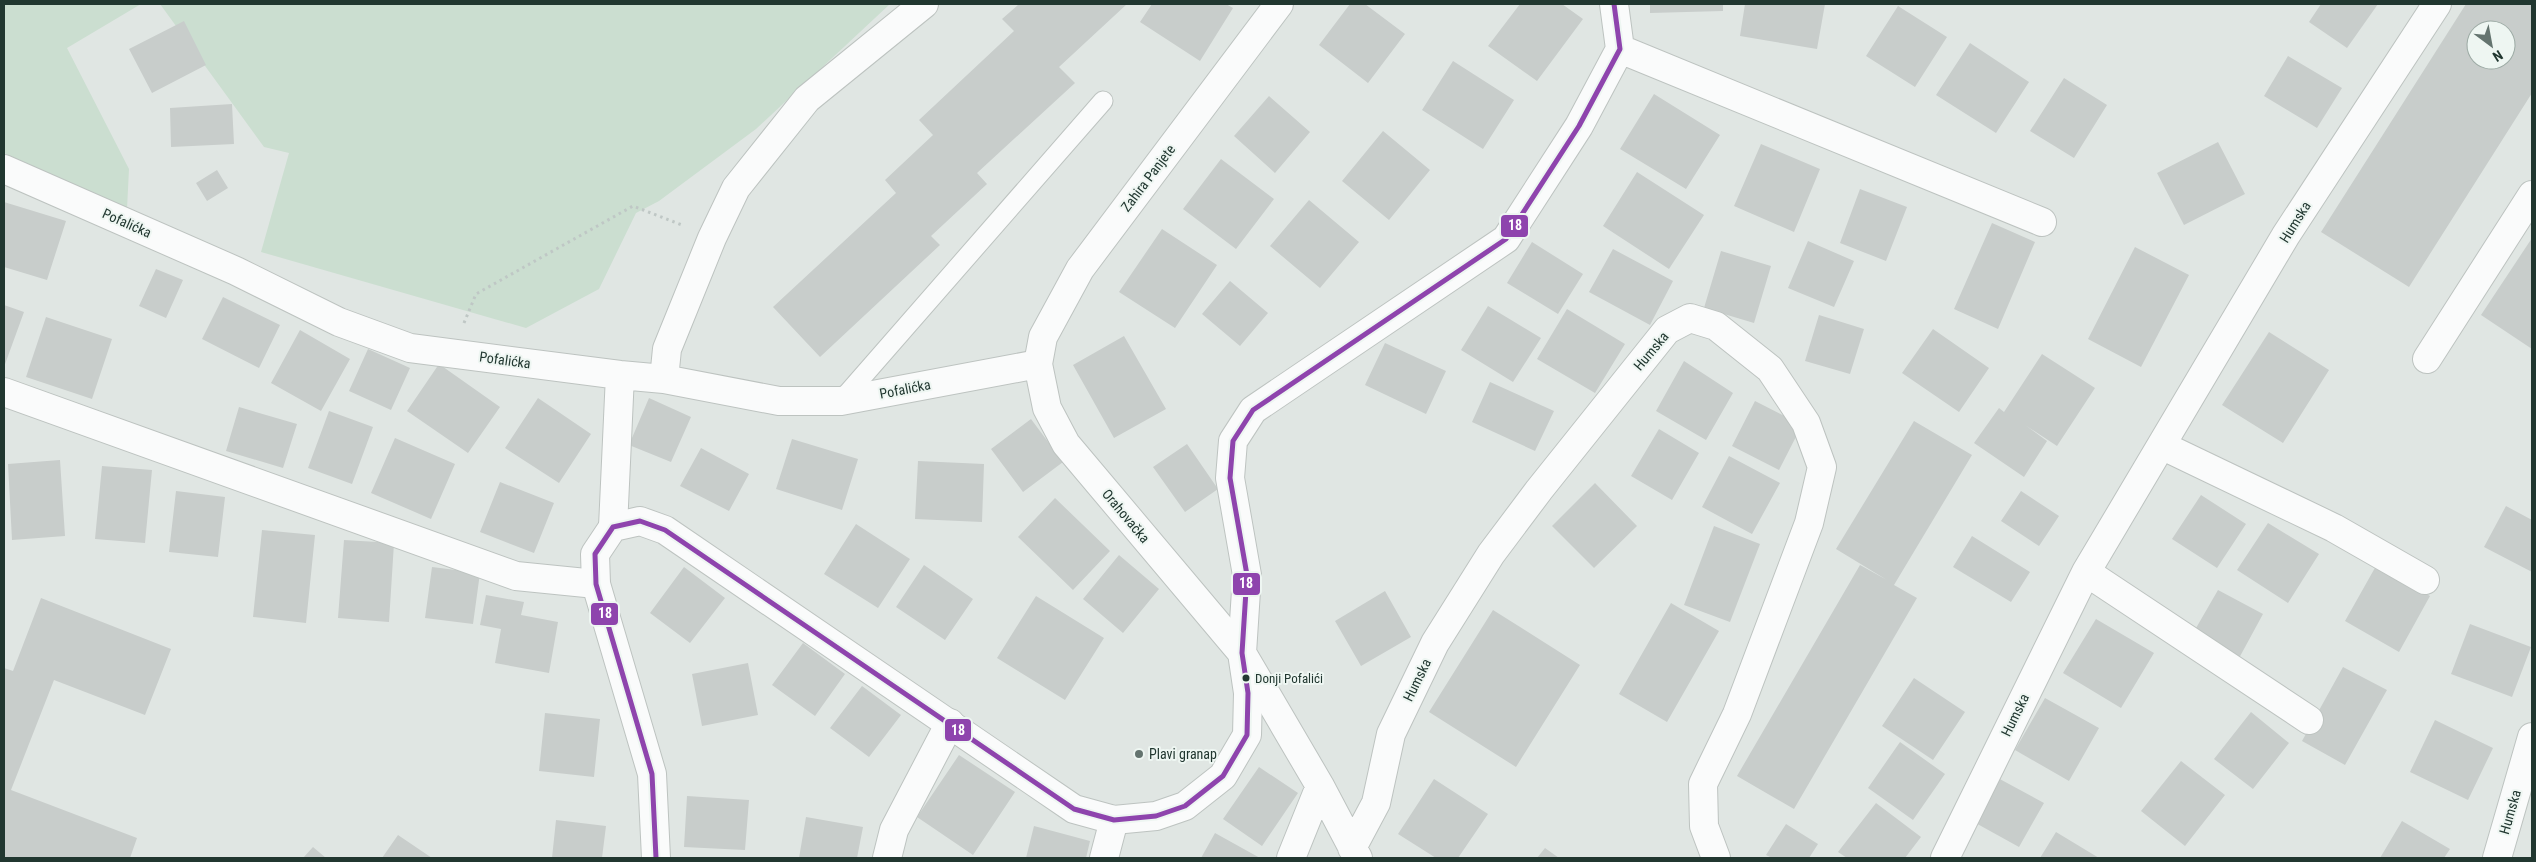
<svg xmlns="http://www.w3.org/2000/svg" width="2536" height="862" font-family="'Roboto Condensed',sans-serif">
	<style>
		.green { fill: #cbded0 }
		.building { fill: #c8cdcb; fill-rule: evenodd }
		.lines { fill: none; stroke-linecap: round; stroke-linejoin: round }
		.service-casing { stroke: #bdc3c0; stroke-width: 21 }
		.minor-casing { stroke: #bdc3c0; stroke-width: 30 }
		.tertiary-casing { stroke: #bdc3c0; stroke-width: 30 }
		.path { stroke: #bfc7c5; stroke-width: 3; stroke-dasharray: 2.5 4; stroke-linecap: butt }
		.service { stroke: #fafbfb; stroke-width: 19 }
		.minor { stroke: #fafbfb; stroke-width: 28 }
		.tertiary { stroke: #fafbfb; stroke-width: 28 }
		.bus-1-casing { stroke: #eef6f2; stroke-width: 9 }
		.bus-1 { stroke: #8e44ad; stroke-width: 5 }
		.bus-dot { fill: #213730; stroke: #eef6f2; stroke-width: 2 }
		.poi-dot { fill: #64746f; stroke: #eef6f2; stroke-width: 2 }
		.labels { text-anchor: middle; dominant-baseline: central; stroke-width: 4; stroke-linejoin: round; paint-order: stroke }
		.bus-label { font-size: 13px; fill: #213730; stroke: #eef6f2; text-anchor: start }
		.street-label { font-size: 14px; fill: #213730; stroke: #eef6f2 }
		.poi-label { font-size: 14px; fill: #213730; stroke: #eef6f2; text-anchor: start }
		.line-badge { stroke: #eef6f2; stroke-width: 2 }
		.badge-label { font-size: 14px; text-anchor: middle; font-weight: bold; fill: #fff }
	</style>
	<rect width="100%" height="100%" fill="#e0e6e3"/>
	<path class="green" d="M4,4H141L67,48L129,169L127,209L4,153Z
		M160,4H890L756,129L659,201L636,213L599,289L526,328L261,252L289,153L264,147Z"/>
	<path class="building" d="M1019,4H1127L1059,67L1075,83L977,173L987,184L931,236L940,245L820,357L773,307L896,193L885,180L933,135L919,120L1014,31L1002,19Z
		M1152,4H1226L1233,8L1200,61L1140,22Z
		M1350,4H1365L1405,34L1368,83L1319,45Z
		M1520,4H1562L1583,19L1537,81L1488,46Z
		M1650,4H1723V11L1650,13Z
		M1745,4H1825L1817,49L1740,36Z
		M2321,4H2378L2347,48L2309,22Z
		M2466,4H2532V93L2409,287L2321,232ZM2476,30H2506V60H2476Z
		M1898,6L1947,37L1915,87L1866,56Z
		M184,21L206,65L152,93L129,49Z
		M1970,43L2029,82L1996,133L1936,95Z
		M2288,56L2342,88L2317,128L2264,96Z
		M1453,61L1514,100L1483,149L1422,110Z
		M2064,78L2107,105L2074,158L2030,131Z
		M1654,94L1720,135L1686,189L1620,149Z
		M1269,96L1310,132L1275,173L1234,136Z
		M232,104L234,144L171,147L170,108Z
		M1383,131L1430,170L1389,220L1342,181Z
		M2218,142L2245,194L2184,225L2157,173Z
		M1761,144L1820,169L1794,232L1734,206Z
		M1221,159L1274,199L1236,249L1183,209Z
		M217,170L228,188L207,201L196,183Z
		M1637,172L1704,215L1669,269L1603,226Z
		M1860,189L1907,207L1886,261L1840,243Z
		M1309,200L1359,242L1320,288L1270,246Z
		M4,202L66,221L47,280L4,267Z
		M1992,223L2035,242L1998,329L1954,309Z
		M1162,229L1217,265L1175,328L1119,292Z
		M2532,238V349L2481,315Z
		M1808,241L1854,261L1834,307L1788,288Z
		M1532,242L1583,274L1558,314L1507,283Z
		M2135,247L2189,275L2141,367L2088,339Z
		M1613,249L1673,281L1650,325L1589,292Z
		M1721,251L1771,266L1754,323L1704,308Z
		M156,269L183,280L166,318L139,306Z
		M1230,281L1268,313L1240,346L1202,314Z
		M223,297L280,325L259,368L202,339Z
		M4,305L24,312L4,367Z
		M1488,306L1541,338L1513,382L1461,350Z
		M1567,309L1625,344L1595,393L1537,359Z
		M1819,315L1864,329L1850,374L1805,361Z
		M46,317L112,339L92,399L26,377Z
		M1933,329L1989,368L1959,412L1902,373Z
		M300,330L350,359L321,411L271,383Z
		M2269,332L2329,370L2283,443L2222,405Z
		M1124,336L1166,409L1114,438L1073,365Z
		M1385,343L1446,371L1426,414L1365,385Z
		M368,349L410,368L391,410L349,391Z
		M2042,354L2095,388L2057,446L2025,425L2047,441L2024,477L1974,443L1999,408L2004,412Z
		M1684,361L1733,393L1706,440L1656,411Z
		M439,364L500,407L468,453L407,411Z
		M1490,382L1554,411L1535,451L1472,422Z
		M538,398L591,434L559,483L505,448Z
		M649,398L691,417L671,462L629,445Z
		M1755,401L1802,425L1779,470L1732,446Z
		M239,407L297,424L283,468L226,451Z
		M329,411L373,427L352,484L308,468Z
		M1031,419L1063,462L1023,492L991,449Z
		M1914,421L1972,455L1894,585L1917,598L1794,809L1737,776L1860,565L1887,580L1836,549Z
		M1659,429L1699,453L1672,500L1631,476Z
		M395,438L455,464L431,519L371,493Z
		M792,439L858,459L842,510L776,489Z
		M1187,444L1218,489L1185,512L1153,467Z
		M701,448L749,474L729,511L680,486Z
		M1729,456L1780,483L1752,534L1702,507Z
		M60,460L65,536L12,540L8,464Z
		M918,461L984,464L982,522L915,519Z
		M102,466L152,470L145,543L95,539Z
		M500,482L554,503L534,553L480,532Z
		M1595,483L1637,526L1594,568L1552,526Z
		M176,491L225,497L218,557L169,552Z
		M2021,491L2059,516L2039,546L2001,521Z
		M2201,495L2246,524L2217,568L2172,539Z
		M1055,498L1110,551L1073,590L1018,537Z
		M2506,506L2532,520V572L2484,547Z
		M2268,523L2319,554L2288,603L2237,570Z
		M856,524L910,559L878,608L824,574Z
		M1714,526L1760,544L1730,622L1684,605Z
		M262,530L315,535L306,623L253,617Z
		M1972,536L2030,572L2011,602L1953,567Z
		M344,540L394,543L389,622L338,618Z
		M1119,555L1159,589L1123,633L1083,599Z
		M924,565L973,599L945,640L896,607Z
		M2376,566L2430,596L2399,652L2345,621Z
		M432,567L480,573L473,624L425,618Z
		M684,567L725,598L690,643L650,613Z
		M2218,590L2263,614L2238,660L2192,635Z
		M1385,591L1411,637L1361,666L1335,621Z
		M486,595L524,602L521,615L558,622L549,673L495,663L501,629L480,625Z
		M1036,596L1104,638L1065,700L997,658Z
		M41,598L171,649L145,715L54,680L11,790L137,838L130,858H4V668L13,671Z
		M1671,603L1719,631L1667,722L1619,694Z
		M1493,610L1580,665L1516,767L1429,712Z
		M2096,619L2154,653L2121,708L2063,673Z
		M2470,624L2531,647L2512,697L2451,674Z
		M803,643L845,674L815,716L772,685Z
		M748,663L758,715L702,726L692,674Z
		M2343,667L2387,690L2345,765L2302,741Z
		M1914,678L1965,712L1933,760L1882,726Z
		M862,686L901,715L869,757L830,728Z
		M2045,698L2099,728L2069,781L2015,750Z
		M2251,712L2289,743L2253,789L2214,759Z
		M545,713L600,719L594,777L539,771Z
		M2435,720L2493,748L2468,800L2410,772Z
		M1900,742L1945,774L1913,820L1868,788Z
		M959,755L1015,792L973,855L917,817Z
		M2181,761L2225,795L2185,846L2141,811Z
		M1259,767L1298,793L1262,846L1223,819Z
		M1996,777L2044,803L2019,847L1972,821Z
		M1434,779L1488,814L1458,858H1436L1398,834Z
		M687,796L749,800L745,850L684,847Z
		M1876,803L1921,837L1905,858H1847L1838,852Z
		M806,817L863,827L857,858H799Z
		M556,820L606,826L602,858H552Z
		M2402,821L2450,849L2444,858H2380Z
		M1786,824L1818,844L1809,858H1772L1766,855Z
		M1034,826L1090,841L1086,858H1026Z
		M2056,832L2099,858H2040Z
		M1215,833L1260,858H1201Z
		M398,835L432,858H382Z
		M313,847L326,858H303Z
		M1545,848L1559,858H1537Z"/>
	<g class="lines">
		<defs>
			<path id="service" d="M841,401L1103,101"/>
			<path id="minor" d="M1620,49L2042,222
				M4,169L236,271L339,322L410,348L620,375L664,379L779,401H841L1038,364
				M2427,359L2532,195
				M664,379L667,349L712,238L736,188L807,99L924,4
				M4,392L516,576L596,584
				M2163,446L2334,528L2425,580
				M613,527L620,375
				M2086,572L2309,720
				M1352,848L1376,803L1391,734L1435,643L1491,554L1539,490L1667,330L1690,318L1716,326L1770,369L1806,423L1822,467L1809,523L1737,714L1703,784L1704,826L1716,858
				M887,858L894,830L950,723
				M1104,858L1114,820
				M1291,858L1320,786
				M1358,858L1320,786L1242,653L1247,575L1230,478L1233,441L1253,410L1506,239L1579,126L1620,49L1614,4
				M1945,858L2086,572L2286,235L2437,4
				M2497,858L2532,737"/>
			<path id="tertiary" d="M656,858L652,774L596,584L595,554L613,527L640,521L665,530L1074,809L1114,820L1156,816L1185,806L1223,776L1247,735L1248,693L1242,653L1066,444L1047,408L1038,364L1043,337L1080,269L1279,4"/>
		</defs>
		<use href="#service" class="service-casing"/>
		<use href="#minor" class="minor-casing"/>
		<use href="#tertiary" class="tertiary-casing"/>
		<path class="path" d="M464,323L476,294L633,206L682,225"/>
		<use href="#service" class="service"/>
		<use href="#minor" class="minor"/>
		<use href="#tertiary" class="tertiary"/>
		<defs>
			<path id="bus-1" d="M656,858L652,774L596,584L595,554L613,527L640,521L665,530L1074,809L1114,820L1156,816L1185,806L1223,776L1247,735L1248,693L1242,653L1247,575L1230,478L1233,441L1253,410L1506,239L1579,126L1620,49L1614,4"/>
		</defs>
		<use href="#bus-1" class="bus-1-casing"/>
		<use href="#bus-1" class="bus-1"/>
	</g>
	<circle class="bus-dot" cx="1246" cy="678" r="4.5"/>
	<circle class="poi-dot" cx="1139" cy="754" r="5"/>
	<g class="labels">
		<g class="bus-label">
			<text x="1255" y="678">Donji Pofalići</text>
		</g>
		<g class="street-label">
			<text transform="translate(1148 178) rotate(-53)">Zahira Panjete</text>
			<text transform="translate(2295 222) rotate(-58)">Humska</text>
			<text transform="translate(127 223) rotate(24)">Pofalićka</text>
			<text transform="translate(1651 351) rotate(-50)">Humska</text>
			<text transform="translate(505 360) rotate(8)">Pofalićka</text>
			<text transform="translate(905 389) rotate(-11)">Pofalićka</text>
			<text transform="translate(1126 516) rotate(50)">Orahovačka</text>
			<text transform="translate(1417 680) rotate(-64)">Humska</text>
			<text transform="translate(2015 715) rotate(-64)">Humska</text>
			<text transform="translate(2510 812) rotate(-74)">Humska</text>
		</g>
		<g class="poi-label">
			<text x="1149" y="754">Plavi granap</text>
		</g>
	</g>
	<g class="line-badge">
		<rect x="1500" y="214" width="29" height="24" rx="5" fill="#8e44ad"/>
		<rect x="1232" y="572" width="29" height="24" rx="5" fill="#8e44ad"/>
		<rect x="590" y="602" width="29" height="24" rx="5" fill="#8e44ad"/>
		<rect x="944" y="718" width="28" height="24" rx="5" fill="#8e44ad"/>
	</g>
	<g class="badge-label">
		<text x="1515" y="230">18</text>
		<text x="1246" y="588">18</text>
		<text x="605" y="618">18</text>
		<text x="958" y="735">18</text>
	</g>
	<rect width="2536" height="862" fill="none" stroke="#213730" stroke-width="10"/>
	<g transform="translate(2491 45) rotate(148)"><circle r="24" fill="#eef6f2" stroke="#9caaa4"/>
	<path d="M0-4L9 19L0 12L-9 19Z" fill="#64746f"/>
	<text y="-8" font-size="14" font-weight="bold" text-anchor="middle" fill="#213730">N</text>
	</g>
</svg>
